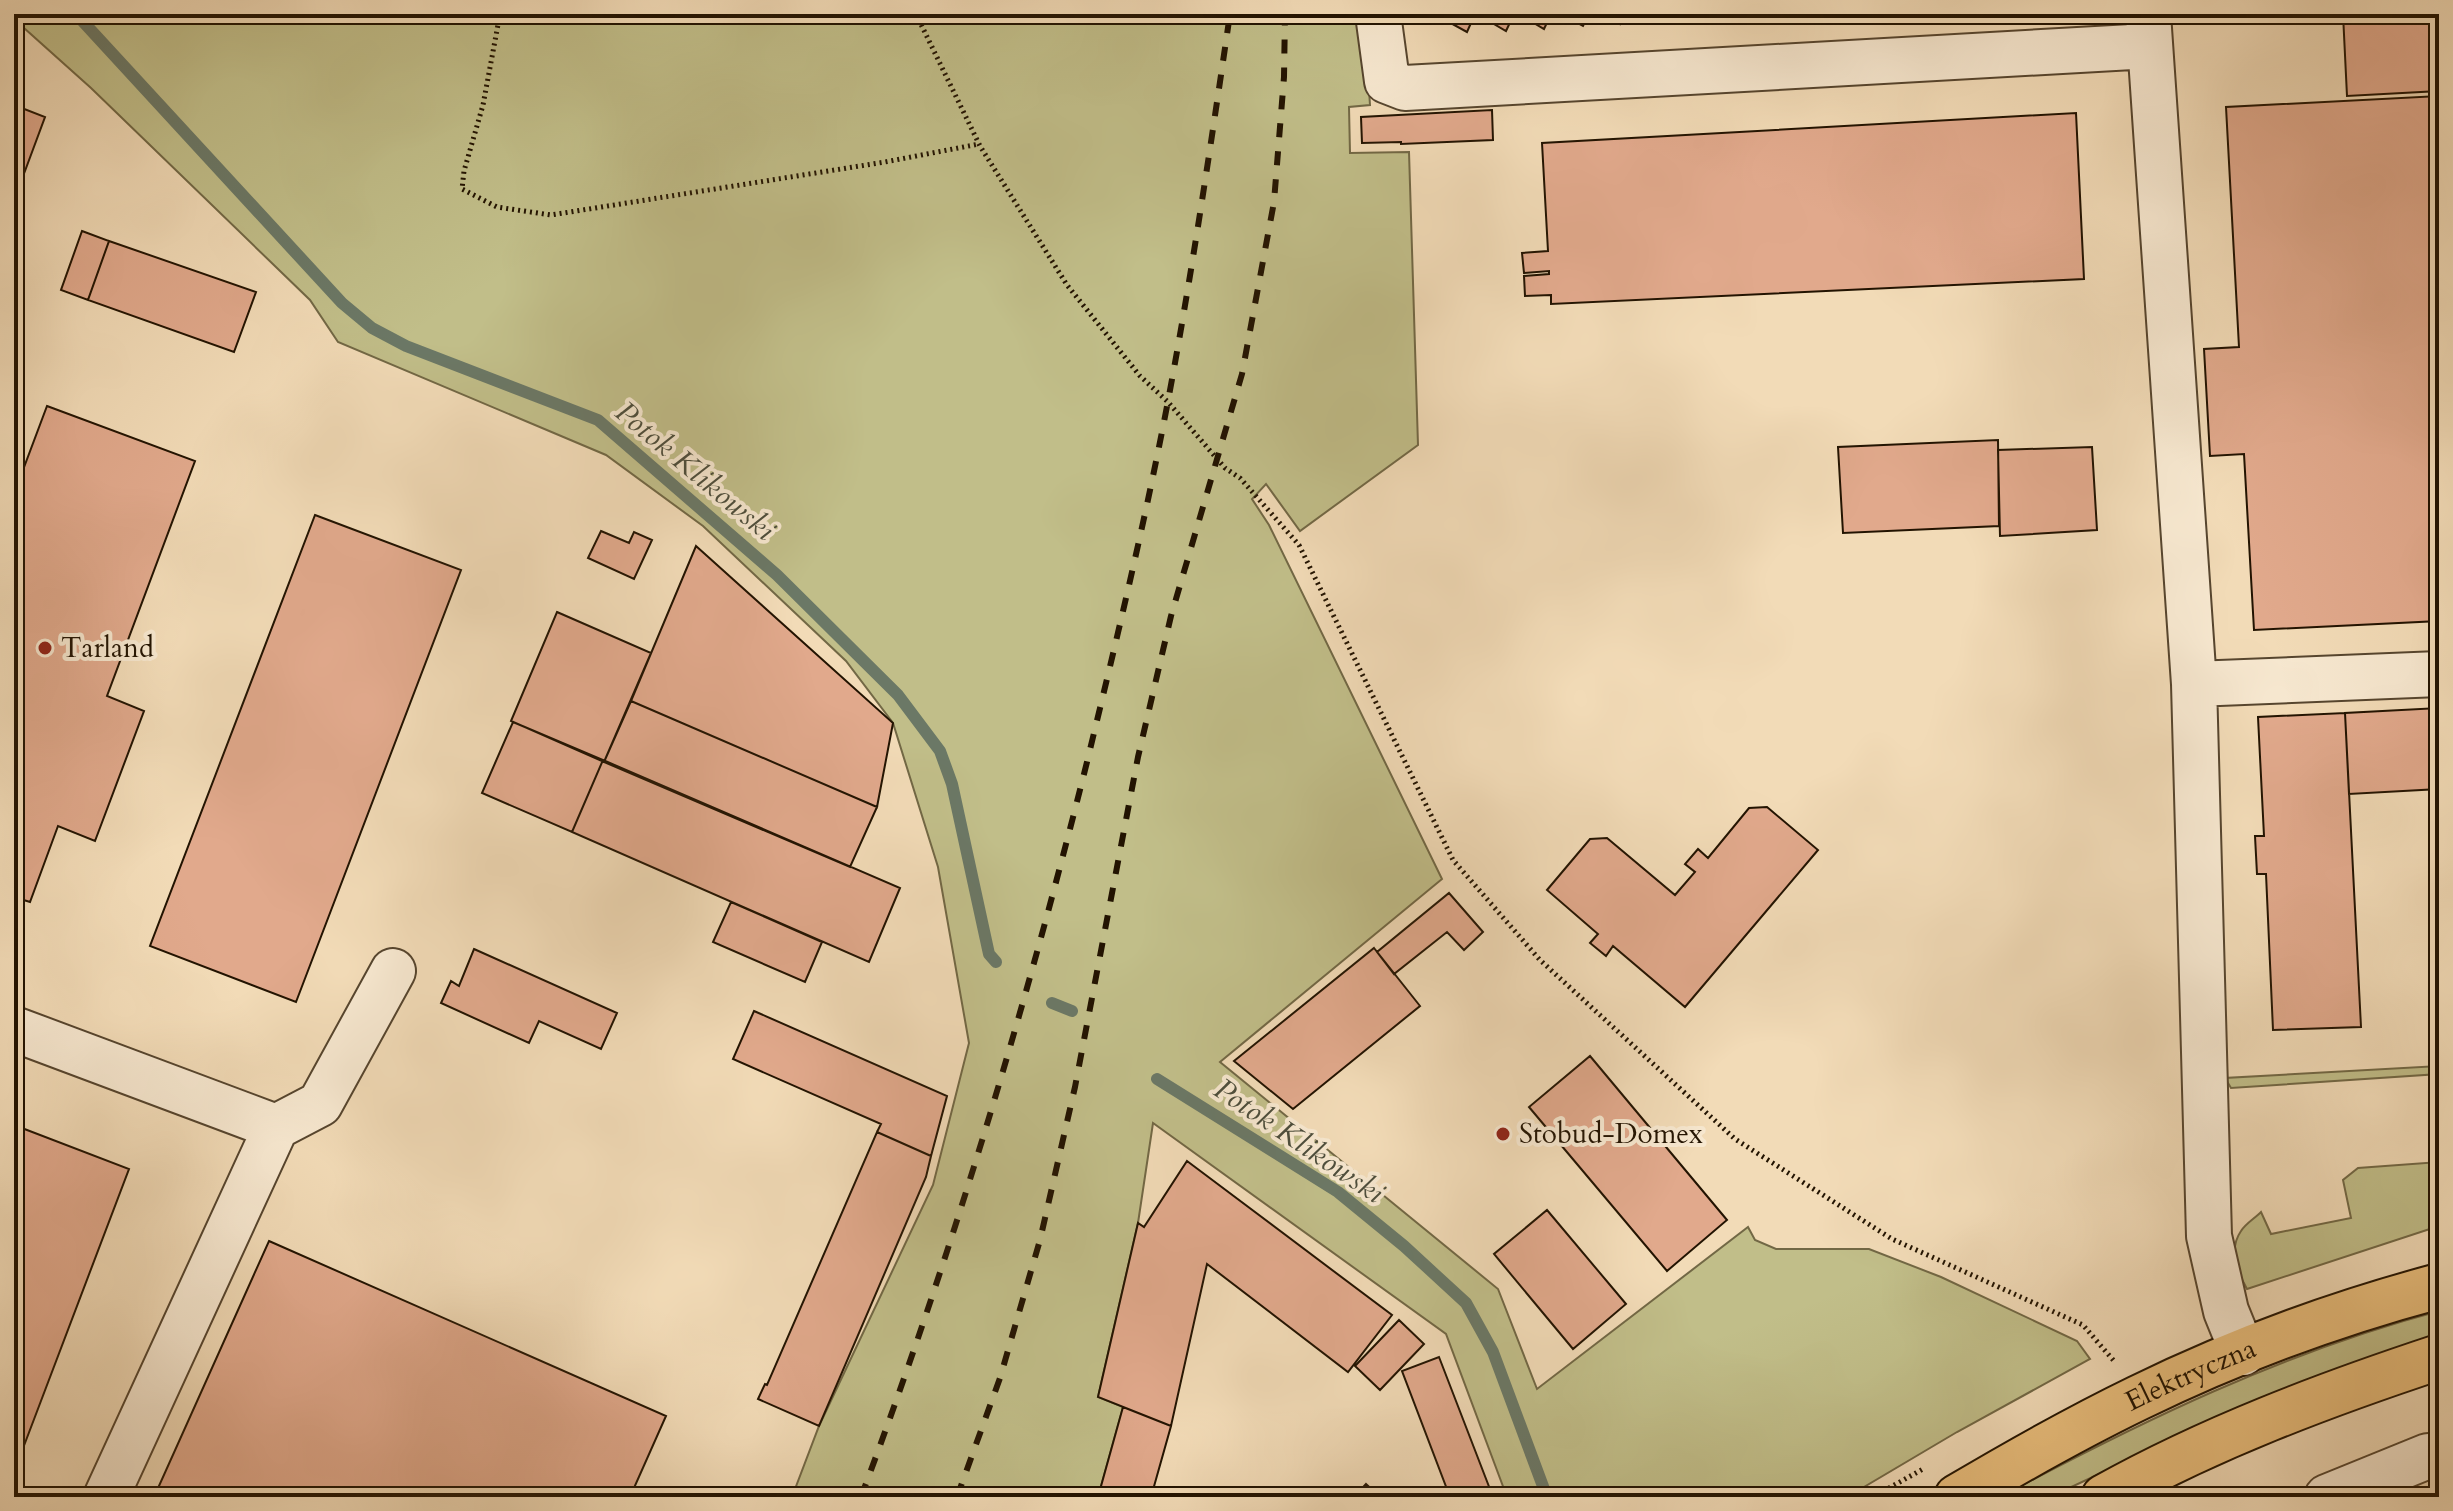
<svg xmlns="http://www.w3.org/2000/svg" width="2453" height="1511" font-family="Cardo,serif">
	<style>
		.green { fill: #c1be89; stroke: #726845; stroke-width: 2 }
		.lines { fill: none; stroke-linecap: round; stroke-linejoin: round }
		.stream { stroke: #6b7866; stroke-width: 12 }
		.building { fill: #e1a98c; stroke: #221301; stroke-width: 2 }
		.minor-casing { stroke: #56452e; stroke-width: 48 }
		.major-casing { stroke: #221301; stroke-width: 48 }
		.path { stroke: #221301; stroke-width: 5; stroke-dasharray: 2 4; stroke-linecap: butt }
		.minor { stroke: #f7e8d0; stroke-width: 44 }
		.major { stroke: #e9be7c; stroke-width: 44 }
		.rail { stroke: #221301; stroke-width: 6; stroke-dasharray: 14 14; stroke-linecap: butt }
		.poi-dot { fill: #8f2418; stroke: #f7e8d0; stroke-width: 3 }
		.labels { text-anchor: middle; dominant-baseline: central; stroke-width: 8; stroke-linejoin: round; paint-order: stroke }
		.poi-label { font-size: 28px; fill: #221301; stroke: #f7e8d0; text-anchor: start }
		.street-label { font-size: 28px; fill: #221301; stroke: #f7e8d0 }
		.water-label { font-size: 30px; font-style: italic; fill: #4d4e3c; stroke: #f7e8d0 }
	</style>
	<rect width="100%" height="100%" fill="#f2dbb7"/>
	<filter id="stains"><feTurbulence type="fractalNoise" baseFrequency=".0025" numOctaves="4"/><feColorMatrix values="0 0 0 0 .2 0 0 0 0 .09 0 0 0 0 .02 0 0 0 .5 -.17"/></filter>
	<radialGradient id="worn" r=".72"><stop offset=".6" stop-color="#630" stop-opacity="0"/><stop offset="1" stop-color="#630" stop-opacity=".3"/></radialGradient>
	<path class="green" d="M14,14H1364L1370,105L1349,107L1350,153L1409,152L1418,445L1300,531L1266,484L1252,499L1269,525L1442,879L1220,1062L1498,1289L1537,1389L1748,1227L1755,1240L1776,1249H1869L1941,1277L2077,1341L2090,1359L1957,1432L1847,1497H1507L1446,1334L1153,1123L1138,1223L1098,1397L1123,1407L1098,1497H792L819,1426L933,1185L969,1043L938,867L893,723L846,661L703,526L606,455L338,342L310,300L91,88L14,19Z
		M2439,1066V1074L2231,1088L2225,1078Z
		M2439,1162V1226L2247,1289C2237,1271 2228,1250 2241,1231C2245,1224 2255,1218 2261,1212L2271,1234L2351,1218L2343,1180L2358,1168Z
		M2439,1311V1337L2266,1396L2050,1497H2000C2140,1422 2284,1352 2439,1311Z"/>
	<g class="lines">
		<path class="stream" d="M76,14L342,303L372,328L406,346L598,420L777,575L898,695L940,751L952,784L989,954L996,962
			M1052,1003L1072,1011
			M1157,1079L1338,1192L1404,1246L1466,1303L1493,1352L1547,1497"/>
	</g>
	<path class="building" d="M1431,14H1475L1467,32L1438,16L1431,17Z
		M1477,14H1514L1506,31Z
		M1519,14H1551L1544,29Z
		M1561,14H1589L1583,26Z
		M1603,14H1625L1620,24Z
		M2343,14H2439V91L2347,96Z
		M2439,96V621L2254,630L2244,454L2210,456L2204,349L2239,347L2226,107Z
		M14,105L45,117L22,179L14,176Z
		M1492,110L1493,140L1401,144V142L1362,143L1361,117Z
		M2076,113L2084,279L1551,304V295L1525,296L1524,276L1549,274V271L1524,273L1522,253L1548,251L1542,143Z
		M82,231L109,241L88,300L61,290Z
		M109,241L256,292L234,352L88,300Z
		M47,406L195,461L107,696L144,711L95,841L58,826L30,902L14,897V494Z
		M1998,440L1999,526L1843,533L1838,447Z
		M2092,447L2097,530L2000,536L1998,450Z
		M315,515L461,570L296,1002L150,946Z
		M601,531L629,543L634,532L652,540L634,579L588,558Z
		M696,546L893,723L877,807L631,701Z
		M557,612L651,653L604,762L511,721Z
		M631,701L877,807L850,867L604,762Z
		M2439,708V789L2349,794L2345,713Z
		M2345,713L2361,1027L2273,1030L2266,874H2257L2255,836H2264L2258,717Z
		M513,722L603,760L572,832L482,793Z
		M603,760L900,888L869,962L572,832Z
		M1767,807L1818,850L1685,1007L1613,946L1606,956L1590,943L1598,934L1547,890L1590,839L1607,838L1675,895L1695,872L1685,864L1698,849L1708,858L1749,808Z
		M1449,893L1483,932L1464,950L1447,932L1394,974L1377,952Z
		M731,902L822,942L805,982L713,942Z
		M1374,948L1420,1006L1293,1109L1234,1061Z
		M474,949L617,1013L601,1049L539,1021L529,1043L441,1003L451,981L459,986Z
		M754,1011L947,1096L931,1156L877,1132L881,1124L733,1059Z
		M1590,1056L1727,1220L1667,1271L1529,1107Z
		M14,1125L129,1169L14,1472Z
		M877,1132L931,1156L926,1177L819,1426L758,1399L765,1384L767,1385Z
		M1187,1161L1392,1315L1348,1372L1207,1264L1171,1426L1098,1397L1138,1223L1144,1227Z
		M1547,1210L1626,1304L1573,1349L1494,1254Z
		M269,1241L666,1416L630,1497H154Z
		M1399,1320L1424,1344L1380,1390L1355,1366Z
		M1439,1357L1493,1497H1450L1402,1371Z
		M1123,1407L1171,1426L1151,1497H1098Z
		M1366,1484L1380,1497H1354Z"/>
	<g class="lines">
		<defs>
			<path id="minor" d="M1378,14L1387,81L1405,88L2150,46
				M2148,14L2194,684L2439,674
				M2194,684L2209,1236L2226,1311L2243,1353
				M14,1029L276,1127
				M106,1497L276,1127L320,1104L393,971
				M2327,1497L2428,1456"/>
			<g id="major">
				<path id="s1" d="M1957,1497C2016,1462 2076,1428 2138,1398C2232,1352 2338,1313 2439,1286"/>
				<path d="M2104,1497C2210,1438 2324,1395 2439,1357"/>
			</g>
		</defs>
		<use href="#minor" class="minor-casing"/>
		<use href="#major" class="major-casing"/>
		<path class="path" d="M500,14L483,105L464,171L462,189L497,207L551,215L885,162L979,144
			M916,14L980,146L1067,285L1140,376L1168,402L1225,468L1240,478L1299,545L1453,860L1540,960L1735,1139L1892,1239L2083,1325L2114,1361
			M1873,1497L1923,1469"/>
		<use href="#minor" class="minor"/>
		<use href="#major" class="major"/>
		<path class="rail" d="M861,1497C951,1257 1025,1010 1087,762C1116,642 1145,522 1168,401C1192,273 1211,143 1230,14
			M957,1497L1000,1378L1040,1240L1075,1087L1138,757L1171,616L1242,374L1274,202L1284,77L1285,14"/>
	</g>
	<g class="poi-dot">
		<circle cx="45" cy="648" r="8"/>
		<circle cx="1503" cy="1134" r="8"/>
	</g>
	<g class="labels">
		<g class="poi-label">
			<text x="61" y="648">Tarland</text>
			<text x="1519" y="1134">Stobud-Domex</text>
		</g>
		<g class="street-label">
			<text stroke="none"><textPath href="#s1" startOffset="264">Elektryczna</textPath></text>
		</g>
		<g class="water-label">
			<text transform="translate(695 471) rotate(40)">Potok Klikowski</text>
			<text transform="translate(1299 1141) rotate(34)">Potok Klikowski</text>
		</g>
	</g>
	<rect width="2453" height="1511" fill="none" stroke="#f2dbb7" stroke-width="48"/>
	<rect x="16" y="16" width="2421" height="1479" fill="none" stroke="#221301" stroke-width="4"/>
	<rect x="24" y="24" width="2405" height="1463" fill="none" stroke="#221301" stroke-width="2"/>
	<rect width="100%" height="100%" filter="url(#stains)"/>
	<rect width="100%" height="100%" fill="url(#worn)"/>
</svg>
